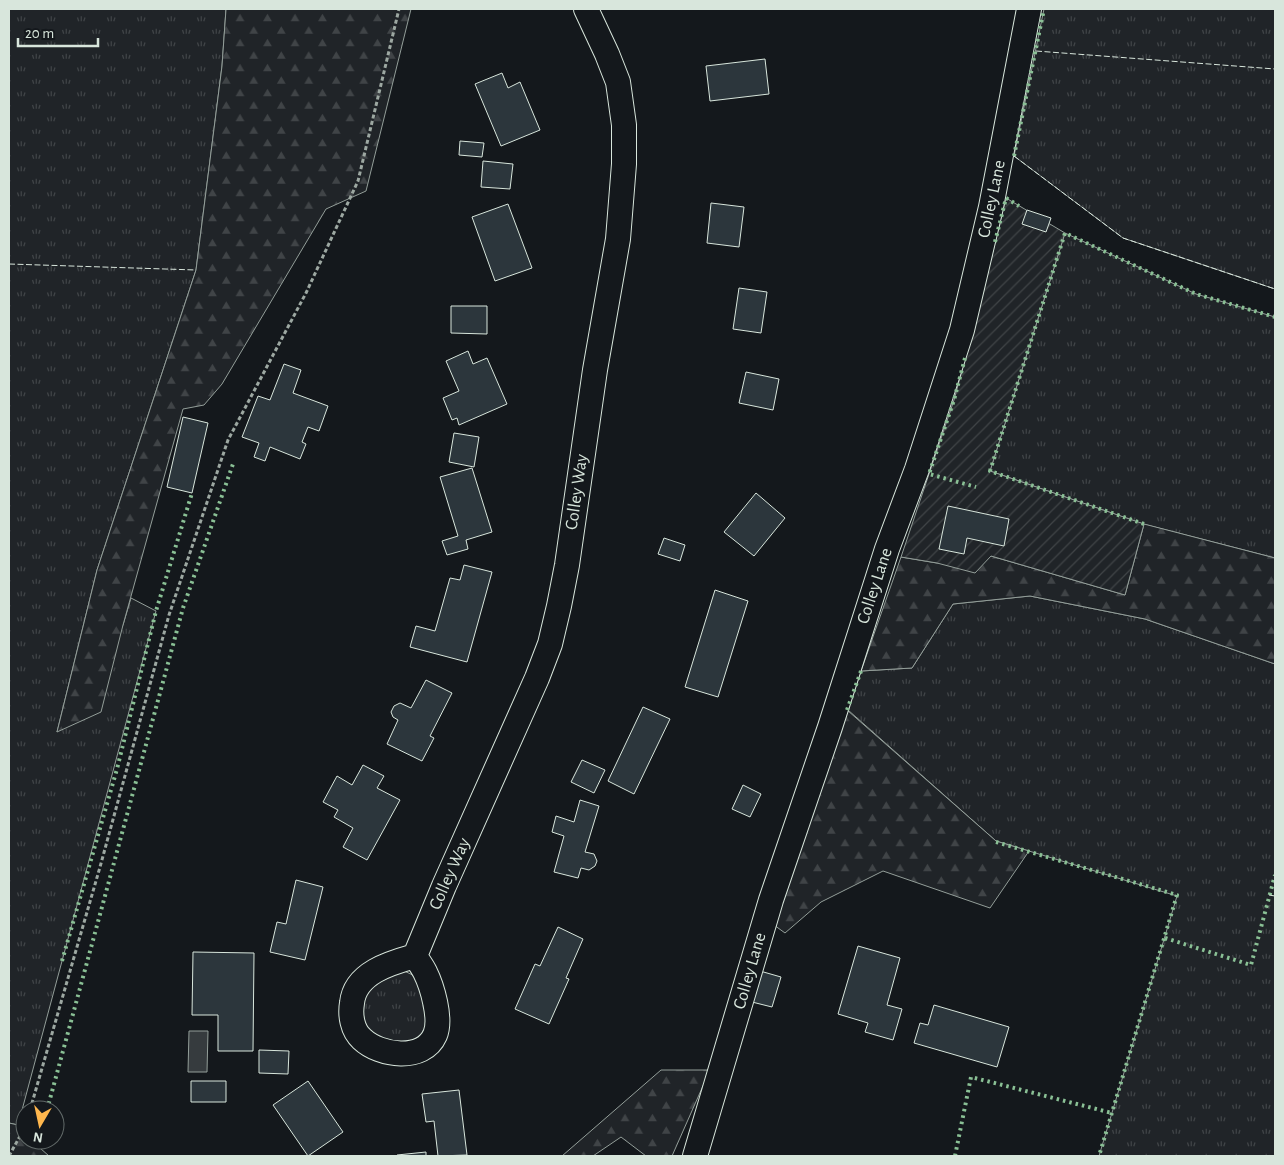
<svg xmlns="http://www.w3.org/2000/svg" width="1284" height="1165" font-family="'Alegreya Sans',sans-serif">
	<style>
		.grass { fill: url(#grass-tufts); stroke: #939e99 }
		.forest { fill: url(#forest-firs); stroke: #939e99 }
		.garden { fill: url(#garden-furrows); stroke: #939e99 }
		.water { fill: #363b3e; stroke: #939e99 }
		.building { fill: #2c363c; stroke: #d8e6dc }
		.lines { fill: none; stroke-linecap: round; stroke-linejoin: round }
		.street-casing { stroke: #d8e6dc; stroke-width: 26 }
		.path { stroke: #9da8a2; stroke-width: 3; stroke-dasharray: 4 2.5; stroke-linecap: butt }
		.street { stroke: #14181c; stroke-width: 24 }
		.hedge { stroke: #8ac095; stroke-width: 4; stroke-dasharray: 2.5 4; stroke-linecap: butt }
		.fence { stroke: #d8e6dc; stroke-width: 1; stroke-dasharray: 6 2.5; stroke-linecap: butt }
		.labels { text-anchor: middle; dominant-baseline: central; stroke-width: 4; stroke-linejoin: round; paint-order: stroke }
		.street-label { font-size: 18px; fill: #d8e6dc; stroke: #14181c }
	</style>
	<defs>
		<pattern id="grass-tufts" width="24" height="20" patternUnits="userSpaceOnUse" patternTransform="scale(1.25)"><rect width="24" height="20" fill="#202428"/><path d="M3 7l-1-3M5 7V3M7 7l1-3M15 17l-1-3M17 17v-4M19 17l1-3" fill="none" stroke="#404447"/></pattern>
		<pattern id="forest-firs" width="22" height="20" patternUnits="userSpaceOnUse" patternTransform="scale(1.25)"><rect width="22" height="20" fill="#202428"/><path d="M5 1l3.5 6h-7zM16 11l3.5 6h-7z" fill="#404447"/></pattern>
		<pattern id="garden-furrows" width="10" height="10" patternUnits="userSpaceOnUse" patternTransform="scale(1.25)"><rect width="10" height="10" fill="#202428"/><path d="M-1 1l2-2M0 10L10 0M9 11l2-2" fill="none" stroke="#404447"/></pattern>
	</defs>
	<rect width="100%" height="100%" fill="#14181c"/>
	<path class="grass" d="M9,9H226L222,66L196,270L97,570L57,732L123,625L131,598L156,611L18,1125L9,1123Z
		M1044,9H1275V289L1123,238L1014,156Z
		M1065,233L1196,294L1275,317V558L1143,524L990,471Z
		M1030,596L1145,619L1275,664V1156H1099L1177,896L996,841L848,710L861,671L912,668L953,604Z
		M402,970L415,976L429,1014L428,1023L419,1039L395,1045L366,1030L361,1001L372,984Z"/>
	<path class="forest" d="M226,9H411L366,191L326,209L222,384L204,405L183,409L123,625L101,712L57,732L97,570L196,270L222,66Z
		M1144,524L1275,558V664L1145,619L1030,596L953,604L912,668L861,671L901,557L937,563L991,556L1125,595Z
		M847,710L996,841L1029,851L990,908L883,871L821,902L785,933L774,925Z
		M661,1070H710L672,1156H646L621,1137L593,1156H562Z
		M9,1123L18,1125L25,1133V1140H31L49,1156H9Z"/>
	<path class="garden" d="M1006,198L1065,233L990,471L1144,524L1125,595L991,556L975,573L937,563L901,557L954,400L981,300Z"/>
	<path class="water" d="M189,1031H208L207,1072H188Z"/>
	<path class="building" d="M765,59L769,94L710,101L706,66Z
		M502,73L508,88L520,82L540,130L501,146L475,84Z
		M460,141L484,143L482,157L459,155Z
		M483,161L513,164L510,189L481,187Z
		M711,203L744,207L739,247L707,243Z
		M508,204L532,268L495,281L472,217Z
		M1027,210L1051,218L1046,232L1022,224Z
		M739,288L767,292L761,333L733,329Z
		M451,306H487V334L451,333Z
		M468,351L473,364L487,358L507,404L459,425L457,418L452,420L443,398L459,391L446,361Z
		M284,364L301,370L293,393L328,406L319,431L308,427L302,442L306,444L300,459L270,447L265,461L254,457L259,443L242,437L258,396L270,400Z
		M746,372L779,379L773,410L739,403Z
		M183,417L208,423L192,493L167,487Z
		M454,433L479,437L474,467L449,462Z
		M472,468L492,532L466,540L468,549L447,555L442,541L458,536L440,477Z
		M756,493L785,518L754,556L724,532Z
		M948,506L1009,519L1004,546L967,538L964,554L939,549Z
		M664,538L685,545L680,561L658,554Z
		M464,565L492,572L467,662L410,647L416,626L435,631L450,578L460,580Z
		M715,590L748,601L718,697L685,687Z
		M426,680L452,693L430,736L434,738L422,761L387,744L398,720L393,717L391,712L394,706L400,703L411,708Z
		M643,707L670,719L634,794L608,781Z
		M582,760L605,770L594,793L571,782Z
		M363,765L384,776L377,788L400,800L367,860L343,847L353,828L334,817L338,810L323,802L337,776L352,785Z
		M743,785L761,794L750,817L732,809Z
		M580,800L599,806L585,852L594,854L597,861L595,866L589,870L581,868L578,878L554,872L564,836L552,832L556,816L574,822Z
		M296,880L323,887L305,960L270,952L277,922L286,924Z
		M558,927L583,939L566,978L569,979L549,1024L515,1009L535,964L540,966Z
		M858,946L900,958L887,1005L902,1009L893,1040L865,1032L868,1023L838,1014Z
		M193,952L254,953L253,1051H218V1015H192Z
		M760,971L781,977L772,1007L752,1002Z
		M934,1005L1009,1027L997,1067L914,1043L920,1023L928,1025Z
		M259,1050L289,1051L288,1074L259,1073Z
		M191,1081H226V1102H191Z
		M308,1081L343,1132L308,1156L273,1105Z
		M459,1090L467,1155L438,1156L434,1121L426,1122L422,1094Z
		M426,1152V1156H397V1155Z"/>
	<g class="lines">
		<defs>
			<path id="street" d="M415,956L444,886L537,678L550,644L559,606L567,565L595,370L618,239L624,164V125L618,82L607,54L586,9
				M415,956C418,961 422,966 425,972C432,986 442,1019 435,1035C423,1062 380,1056 362,1039C352,1030 350,1015 352,1003C355,973 390,963 415,956Z
				M695,1156L771,900L830,727L887,549L917,469L962,330L991,207L1029,9"/>
		</defs>
		<use href="#street" class="street-casing"/>
		<path class="path" d="M30,1110L100,867L169,615L228,440L306,293L358,181L399,9
			M9,1156L25,1127"/>
		<use href="#street" class="street"/>
		<path class="hedge" d="M1014,156L1044,9
			M995,242L1006,198L1019,206
			M965,358L954,400L929,474L976,487
			M1144,524L990,471L1065,233L1196,294L1275,317
			M847,710L861,671
			M996,842L1177,895L1099,1156
			M1165,938L1251,965L1275,875
			M62,961L117,769L156,611L192,493
			M47,1110L183,608L234,461
			M37,1146L39,1140
			M955,1156L971,1077L1112,1113"/>
		<path class="fence" d="M1036,51L1275,69
			M1014,156L1123,238L1275,289
			M9,264L196,270
			M1269,895L1275,896"/>
	</g>
	<g class="labels">
		<g class="street-label">
			<text transform="translate(992 199) rotate(-78)">Colley Lane</text>
			<text transform="translate(577 492) rotate(-82)">Colley Way</text>
			<text transform="translate(875 586) rotate(-72)">Colley Lane</text>
			<text transform="translate(450 874) rotate(-66)">Colley Way</text>
			<text transform="translate(750 971) rotate(-74)">Colley Lane</text>
		</g>
	</g>
	<rect width="1284" height="1165" fill="none" stroke="#d8e6dc" stroke-width="20"/>
	<g transform="translate(40 1125) rotate(189)"><circle r="24" fill="#14181c" stroke="#626a69"/>
	<path d="M0-4L9 19L0 12L-9 19Z" fill="#ffb74d"/>
	<text y="-8" font-size="14" font-weight="bold" text-anchor="middle" fill="#d8e6dc">N</text>
	</g>
	<path d="M18 38v8h80v-8" fill="none" stroke="#d8e6dc" stroke-width="2.5"/>
	<text x="25" y="38" font-size="15" fill="#d8e6dc" stroke="#14181c" stroke-width="4" paint-order="stroke">20 m</text>
</svg>
